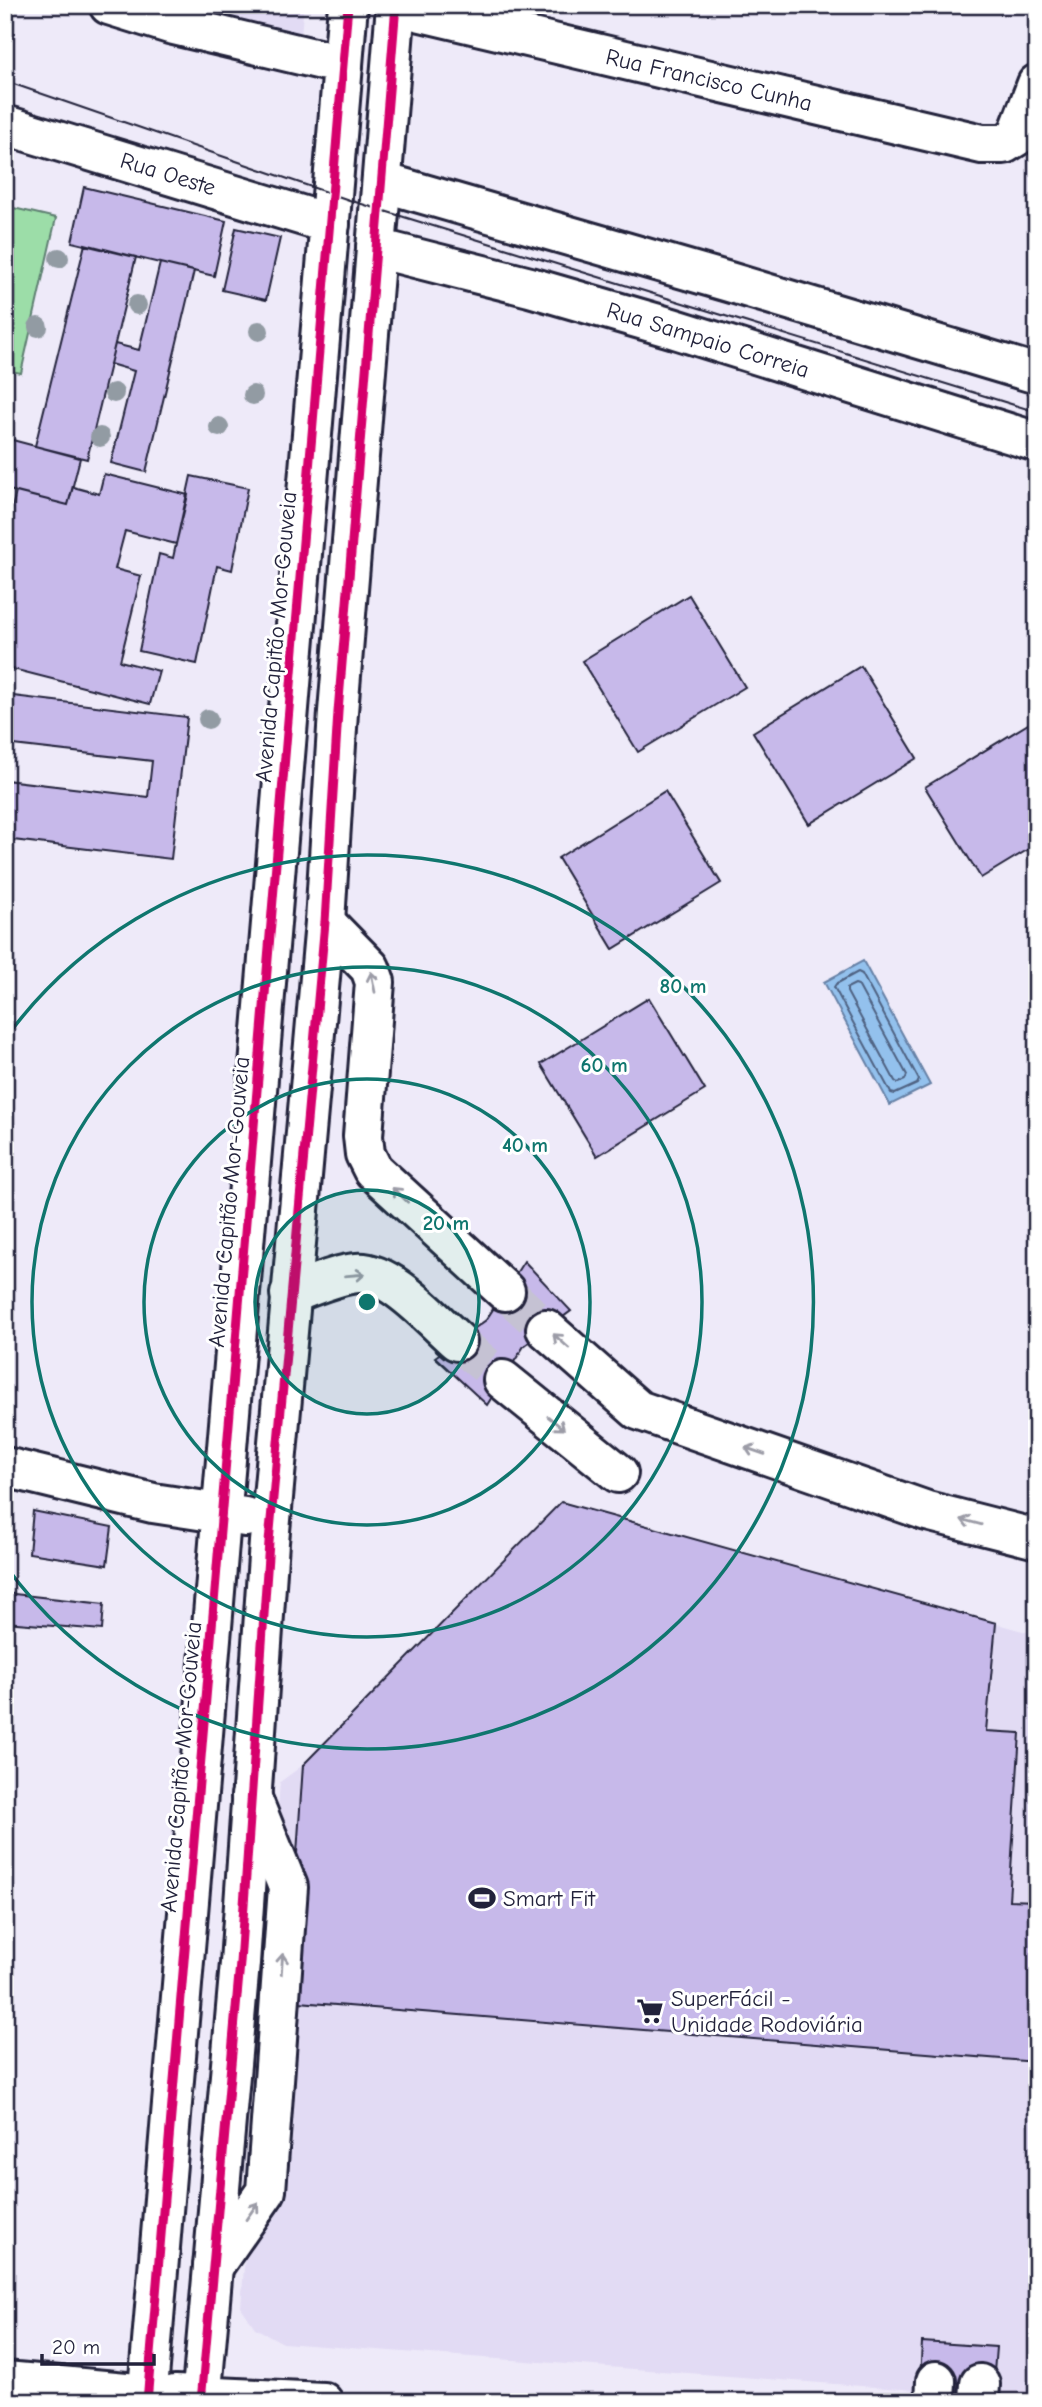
<svg xmlns="http://www.w3.org/2000/svg" width="1042" height="2407" font-family="'Comic Neue',sans-serif">
	<style>
		.built { fill: #e2dbf4 }
		.green { fill: #9cdda8; stroke: #5f8072; stroke-width: 2 }
		.water { fill: #93c1ed; stroke: #6681a6; stroke-width: 2 }
		.lines { fill: none; stroke-linecap: round; stroke-linejoin: round }
		.shore { stroke: #4f6282; stroke-width: 2 }
		.building { fill: #c7b9ea; stroke: #22223b; stroke-width: 2 }
		.minor-tunnel { stroke: #c5c2d3; stroke-width: 38; stroke-dasharray: 38 19; stroke-linecap: butt }
		.minor-casing { stroke: #22223b; stroke-width: 44 }
		.major-casing { stroke: #22223b; stroke-width: 44 }
		.minor { stroke: #fff; stroke-width: 38 }
		.major { stroke: #fff; stroke-width: 38 }
		.tram { stroke: #22223b; stroke-width: 2 }
		.cycleway-casing { stroke: #fff; stroke-width: 13 }
		.cycleway { stroke: #d6006c; stroke-width: 9 }
		.tree { fill: #929ba3 }
		.oneway { stroke: #9c9ca7 }
		.ring { fill: none; stroke: #0f766e; stroke-width: 3.5 }
		.labels { text-anchor: middle; dominant-baseline: central; stroke-width: 6; stroke-linejoin: round; paint-order: stroke }
		.street-label { font-size: 23px; fill: #22223b; stroke: #fff }
		.poi-label { font-size: 23px; fill: #22223b; stroke: #fff; text-anchor: start }
		.centre { fill: #0f766e; stroke: #fff; stroke-width: 3.5 }
		.ring-label { font-size: 21px; text-anchor: middle; font-weight: bold; fill: #0f766e; stroke: #fff; stroke-width: 6; stroke-linejoin: round; paint-order: stroke }
	</style>
	<rect width="100%" height="100%" fill="#eeeaf9"/>
	<filter id="ink" filterUnits="userSpaceOnUse"><feTurbulence type="fractalNoise" baseFrequency=".0143" numOctaves="2"/><feDisplacementMap in="SourceGraphic" scale="14" xChannelSelector="R" yChannelSelector="G"/><feConvolveMatrix kernelMatrix="1 2 1 2 8 2 1 2 1" color-interpolation-filters="sRGB"/></filter>
	<g filter="url(#ink)">
		<path class="built" d="M177,5H304L300,45Z
			M561,1502L1037,1635V2399L283,2343L255,2328L241,2307L280,1782L303,1765Z"/>
		<path class="green" d="M5,206L56,218L21,373L5,370Z"/>
		<path class="water" d="M863,961L930,1085L890,1105L824,982Z"/>
		<g class="lines">
			<path class="shore" d="M858,972L862,974L919,1080L917,1084L895,1094L891,1093L834,987L836,984Z
				M855,984L858,985L907,1075L905,1080L898,1083L895,1081L847,992V988Z"/>
		</g>
		<path class="building" d="M84,187L226,221L214,276L72,242Z
			M236,228L280,238L266,300L222,290Z
			M85,244L136,257L87,459L35,446Z
			M160,263L194,271L146,472L111,463L134,371L110,364L115,344L139,350Z
			M5,438L80,458L68,505L5,489Z
			M104,474L188,495L176,544L125,531L115,569L141,576L120,661L159,671L150,704L5,667V536L16,492L68,505L73,487L99,494Z
			M191,476L248,488L232,570L217,566L197,664L139,651L159,554L173,558Z
			M689,595L745,687L638,752L582,661Z
			M861,666L917,758L809,824L753,732Z
			M5,695L187,717L171,859L5,839V780L148,797L152,761L5,744Z
			M1033,721L1037,727V844L981,878L925,787Z
			M665,791L721,883L613,949L558,858Z
			M649,998L705,1090L597,1156L541,1064Z
			M524,1261L571,1311L524,1346L487,1405L435,1357L486,1320Z
			M561,1502L996,1623L986,1731L1020,1733L1009,1900L1037,1901V2062L287,2001L303,1765Z
			M33,1511L112,1527L107,1565L29,1553Z
			M5,1593L104,1604L102,1630L5,1622Z
			M922,2342L996,2347L993,2385L920,2380Z"/>
		<g class="lines">
			<path class="minor-tunnel" d="M505,1291L546,1329
				M457,1341L503,1380"/>
			<defs>
				<path id="minor" d="M109,5L170,24L343,65
					M396,6L982,144H1004L1017,136L1037,84
					M5,125L330,224
					M382,182L729,282L1037,374
					M376,248L530,287L672,328L1037,442
					M325,922L370,968L375,982L363,1136L365,1154L373,1170L505,1291
					M290,1294C311,1287 334,1275 357,1273C389,1270 433,1320 457,1341
					M546,1329L638,1410L927,1511L1037,1539
					M503,1380L618,1473
					M213,2267L266,2191L288,1887L251,1796
					M5,2381L148,2394
					M935,2402L936,2381
					M979,2402L980,2384"/>
				<path id="major" d="M5,1467L153,1503L245,1517
					M175,2395L323,2402
					M147,2402L348,5
					M201,2402L240,1963L269,1542L325,922L338,712L396,5"/>
			</defs>
			<use href="#minor" class="minor-casing"/>
			<use href="#major" class="major-casing"/>
			<use href="#minor" class="minor"/>
			<use href="#major" class="major"/>
			<path class="tram" d="M5,81L352,201L1037,412"/>
			<defs>
				<path id="cycleway" d="M147,2402L348,5
					M201,2402L240,1963L269,1542L325,922L338,712L396,5"/>
			</defs>
			<use href="#cycleway" class="cycleway-casing"/>
			<use href="#cycleway" class="cycleway"/>
		</g>
		<g class="tree">
			<circle cx="59" cy="258" r="10"/>
			<circle cx="137" cy="305" r="10"/>
			<circle cx="38" cy="327" r="10"/>
			<circle cx="259" cy="331" r="10"/>
			<circle cx="114" cy="393" r="10"/>
			<circle cx="253" cy="395" r="10"/>
			<circle cx="219" cy="427" r="10"/>
			<circle cx="100" cy="437" r="10"/>
			<circle cx="208" cy="719" r="10"/>
		</g>
		<defs><path id="oneway-shaft" d="M-6 0H5M1.5-3L5.5 0L1.5 3" fill="none" stroke-width="1.6" stroke-linecap="round" stroke-linejoin="round" transform="scale(1.75)"/></defs>
		<g class="oneway">
			<use href="#oneway-shaft" transform="translate(373 982) rotate(-101)"/>
			<use href="#oneway-shaft" transform="translate(400 1195) rotate(-137)"/>
			<use href="#oneway-shaft" transform="translate(355 1275) rotate(-5)"/>
			<use href="#oneway-shaft" transform="translate(561 1341) rotate(-138)"/>
			<use href="#oneway-shaft" transform="translate(556 1423) rotate(39)"/>
			<use href="#oneway-shaft" transform="translate(755 1451) rotate(-161)"/>
			<use href="#oneway-shaft" transform="translate(971 1522) rotate(-165)"/>
			<use href="#oneway-shaft" transform="translate(282 1964) rotate(-86)"/>
			<use href="#oneway-shaft" transform="translate(252 2211) rotate(-55)"/>
		</g>
	</g>
	<circle cx="367" cy="1302" r="112" fill="#0f766e" fill-opacity=".12"/>
	<g class="ring">
		<circle cx="367" cy="1302" r="112"/>
		<circle cx="367" cy="1302" r="223"/>
		<circle cx="367" cy="1302" r="335"/>
		<path d="M5 1039A447 447 0 1 1 5 1565"/>
	</g>
	<defs>
		<symbol id="stadium-bare" viewBox="-9 -9 18 18"><path d="M0-5a6.5 5 0 1 0 0 10a6.5 5 0 1 0 0-10ZM-3.5-1.8h7v3.6h-7Z" fill="#22223b" stroke="#fff" stroke-width="2.5" paint-order="stroke"/></symbol>
		<symbol id="supermarket-bare" viewBox="-9 -9 18 18"><path d="M-6-5.5h2.5l.6 2H6L4.5 2H-2.5L-4.4-4H-6ZM-1.5 3.2a1.3 1.3 0 1 0 .1 0ZM3 3.2a1.3 1.3 0 1 0 .1 0Z" fill="#22223b" stroke="#fff" stroke-width="2.5" paint-order="stroke"/></symbol>
	</defs>
	<g fill-rule="evenodd">
		<use href="#stadium-bare" x="463" y="1879" width="38" height="38"/>
		<use href="#supermarket-bare" x="631" y="1992" width="38" height="38"/>
	</g>
	<g class="labels">
		<g class="street-label">
			<text transform="translate(709 80) rotate(13)">Rua Francisco Cunha</text>
			<text transform="translate(168 174) rotate(17)">Rua Oeste</text>
			<text transform="translate(708 340) rotate(17)">Rua Sampaio Correia</text>
			<text transform="translate(276 637) rotate(-85)">Avenida Capitão Mor-Gouveia</text>
			<text transform="translate(229 1202) rotate(-85)">Avenida Capitão Mor-Gouveia</text>
			<text transform="translate(181 1767) rotate(-85)">Avenida Capitão Mor-Gouveia</text>
		</g>
		<g class="poi-label">
			<text x="503" y="1898">Smart Fit</text>
			<text x="671" y="1998">SuperFácil -<tspan x="671" dy="26">Unidade Rodoviária</tspan></text>
		</g>
	</g>
	<circle cx="367" cy="1302" r="10" class="centre"/>
	<g class="ring-label">
		<text x="683" y="993">80 m</text>
		<text x="604" y="1072">60 m</text>
		<text x="525" y="1152">40 m</text>
		<text x="446" y="1230">20 m</text>
	</g>
	<rect width="1042" height="2407" fill="none" stroke="#fff" stroke-width="28"/>
	<rect x="14" y="14" width="1014" height="2379" fill="none" stroke="#22223b" stroke-width="2.5" filter="url(#ink)"/>
	<path d="M42 2354v10h112v-10" fill="none" stroke="#22223b" stroke-width="3.5"/>
	<text x="52" y="2354" font-size="21" fill="#22223b" stroke="#ffffff" stroke-width="5" paint-order="stroke">20 m</text>
</svg>
